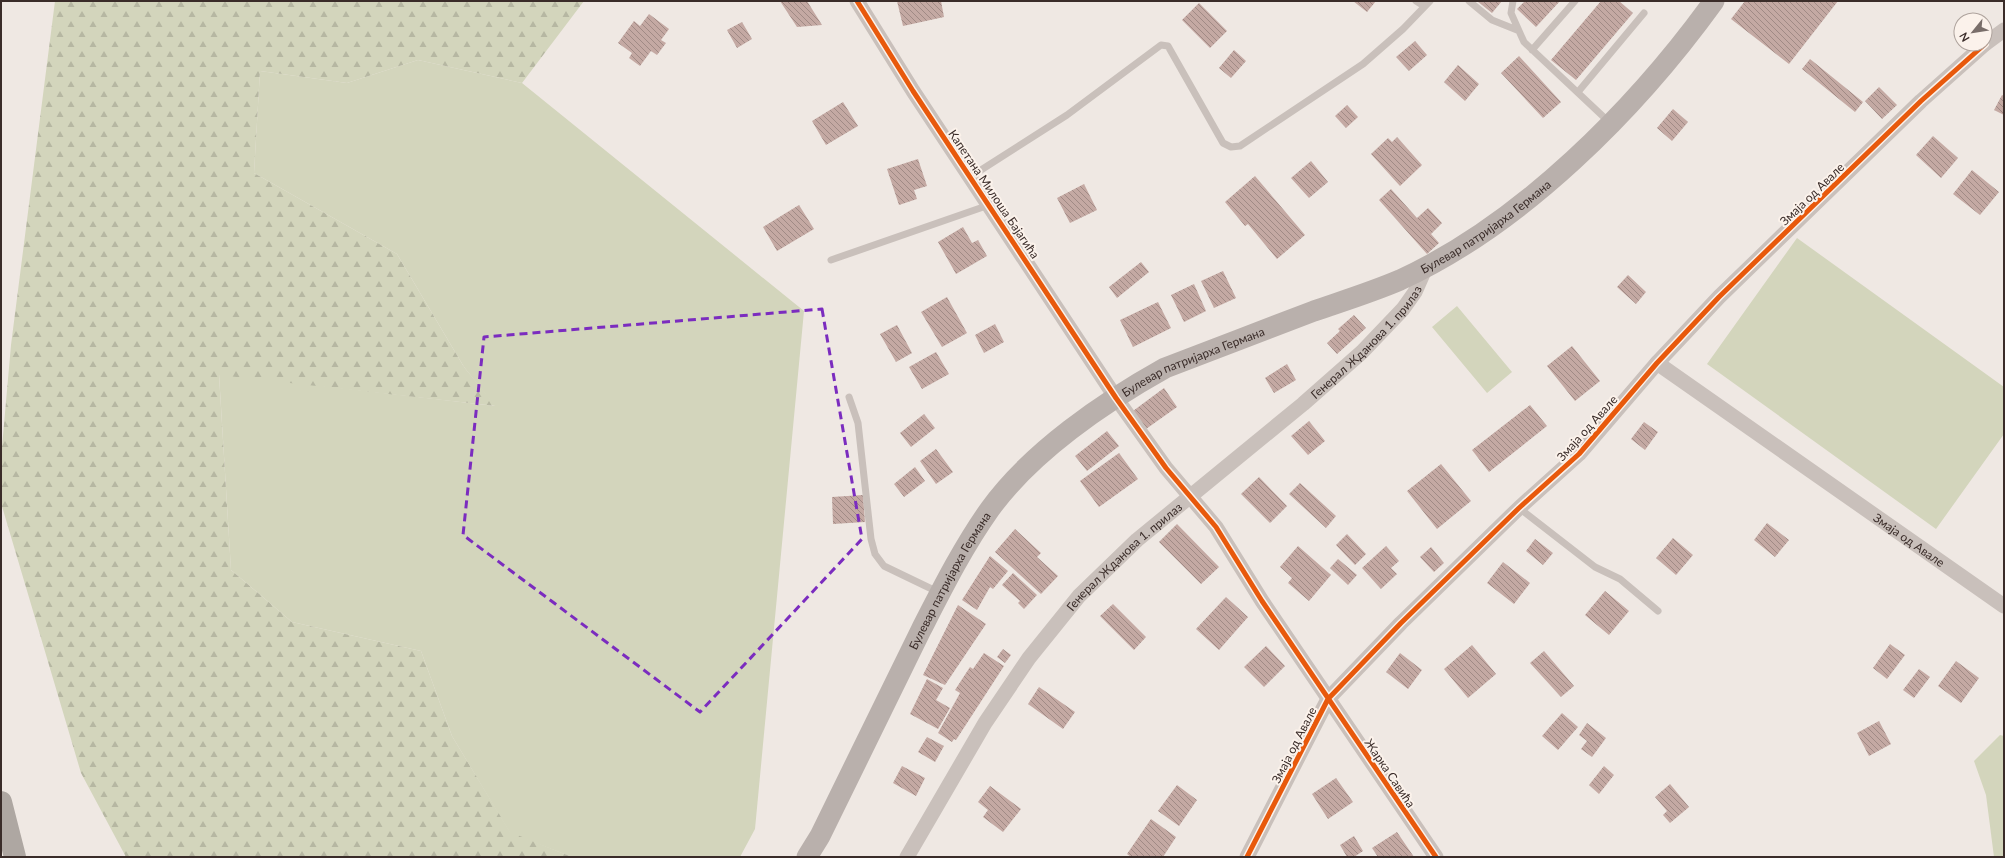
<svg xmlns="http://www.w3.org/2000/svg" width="2005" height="858" font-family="Lato,sans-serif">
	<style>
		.green { fill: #d3d5bc }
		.forest { fill: url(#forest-firs) }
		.building { fill: url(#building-back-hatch) }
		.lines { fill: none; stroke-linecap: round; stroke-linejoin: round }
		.service { stroke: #c9c0bb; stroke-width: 7 }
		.minor { stroke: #c9c0bb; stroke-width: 15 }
		.secondary { stroke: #b9b0ac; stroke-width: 21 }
		.motorway { stroke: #aea7a2; stroke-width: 22 }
		.cycleway-casing { stroke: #fbf2eb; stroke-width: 8 }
		.cycleway { stroke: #e8590c; stroke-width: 5 }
		.marked { fill: none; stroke: #7b2cbf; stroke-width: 3; stroke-dasharray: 8 5; stroke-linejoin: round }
		.labels { text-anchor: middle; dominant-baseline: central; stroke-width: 4; stroke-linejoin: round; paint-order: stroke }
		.street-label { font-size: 12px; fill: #3a2c29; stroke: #fbf2eb }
	</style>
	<defs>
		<pattern id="forest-firs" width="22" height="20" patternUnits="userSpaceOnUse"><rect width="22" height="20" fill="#d3d5bc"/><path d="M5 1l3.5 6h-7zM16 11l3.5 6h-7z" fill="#b6b7a2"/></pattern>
		<pattern id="building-back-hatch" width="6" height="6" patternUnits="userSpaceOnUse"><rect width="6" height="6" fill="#c4a9a3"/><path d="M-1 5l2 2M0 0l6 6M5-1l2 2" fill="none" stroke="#a08a85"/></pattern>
	</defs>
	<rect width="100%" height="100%" fill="#efe8e3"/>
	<path class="green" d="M418,60L522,83L804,311L755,829L740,857H572L510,833L452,736L421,651L292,622L231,570L219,374L495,406L464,367L397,254L254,173L260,71L347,83Z
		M1797,238L2004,387V434L1936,529L1707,364Z
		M1457,306L1512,372L1487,393L1432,327Z
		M2000,735L2004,736V857H1994L1986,795L1974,761Z"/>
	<path class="forest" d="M55,1H584L522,83L418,60L347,83L260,71L254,173L397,254L464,367L496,406L219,375L231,570L292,622L421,651L452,736L510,832L572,857H126L81,773L1,503V458L11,345Z"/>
	<path class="building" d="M780,1H807L822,25L797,27Z
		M897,1H941L944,17L903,26Z
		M1353,1H1376L1367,12Z
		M1477,1H1502L1492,13Z
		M1525,1H1560L1536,27L1517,9Z
		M1601,1H1619L1633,13L1576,80L1551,60Z
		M1745,1H1838L1789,64L1731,19Z
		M1199,3L1227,31L1210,48L1182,20Z
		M649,14L669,29L661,40L666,43L657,55L651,51L640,66L629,58L632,53L618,43L634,21L640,26Z
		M742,22L752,39L737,48L727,30Z
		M1415,41L1427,55L1409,71L1396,57Z
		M1234,50L1246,61L1231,78L1219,68Z
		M1519,56L1561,102L1543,118L1501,73Z
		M1810,59L1863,102L1855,112L1802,69Z
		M1458,65L1479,84L1465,101L1444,82Z
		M1879,87L1897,105L1882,119L1865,101Z
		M2002,95L2004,96V115L1994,110Z
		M843,102L858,126L826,145L812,121Z
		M1347,105L1358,117L1346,128L1335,116Z
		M1673,109L1688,122L1672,141L1657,128Z
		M1933,136L1958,158L1941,178L1916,155Z
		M1397,137L1422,165L1400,186L1371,154L1388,138L1392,142Z
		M918,159L927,186L914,190L917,199L899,205L887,169Z
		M1311,161L1328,182L1309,198L1291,178Z
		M1972,170L1999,192L1980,215L1953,194Z
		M1255,176L1305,235L1277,259L1248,224L1245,226L1225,202Z
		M1084,184L1097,210L1070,223L1057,198Z
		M1391,189L1417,218L1428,208L1442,223L1431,234L1439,243L1427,254L1379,200Z
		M799,205L814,229L777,251L763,227Z
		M963,227L972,243L978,240L987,256L956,274L938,242Z
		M1141,262L1149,272L1117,298L1109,287Z
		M1223,271L1236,298L1214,308L1201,281Z
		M1628,275L1646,292L1636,304L1617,287Z
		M1194,284L1206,311L1184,322L1171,295Z
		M947,297L967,333L942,347L921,312Z
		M1158,302L1171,328L1133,347L1120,320Z
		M1354,315L1366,328L1337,354L1327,343L1340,331L1338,329Z
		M995,324L1004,342L984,353L975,335Z
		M897,325L912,353L896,362L880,334Z
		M1572,346L1600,381L1575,401L1547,366Z
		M936,352L949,374L922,389L909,367Z
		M1287,364L1296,380L1274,393L1265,378Z
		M1164,388L1177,407L1146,429L1133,411Z
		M1530,405L1547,426L1489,472L1472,450Z
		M924,414L935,428L911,447L900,433Z
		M1309,421L1325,441L1308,455L1291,436Z
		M1644,422L1658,432L1645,450L1631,439Z
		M1107,431L1119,446L1087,471L1075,456Z
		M936,449L953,472L936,484L920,461Z
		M1119,453L1138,479L1099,507L1080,481Z
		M1441,464L1471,501L1437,529L1407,491Z
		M915,467L925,481L904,497L894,484Z
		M1259,477L1287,506L1270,523L1241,494Z
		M1300,483L1336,516L1326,528L1289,494Z
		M863,495L865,522L833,524L832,497Z
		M1767,523L1789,540L1775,557L1754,540Z
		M1177,524L1219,567L1201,584L1159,542Z
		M1015,529L1041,553L1037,557L1058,576L1041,594L995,552Z
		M1347,534L1366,554L1355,565L1336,545Z
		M1673,538L1693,555L1676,575L1656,558Z
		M1535,539L1553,553L1543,565L1526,551Z
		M1298,546L1331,575L1309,601L1288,583L1292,578L1280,567Z
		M1386,546L1399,561L1391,568L1397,574L1381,589L1362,568Z
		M1431,547L1444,563L1434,572L1420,557Z
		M990,556L1008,571L993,589L990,587L977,610L962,600Z
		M1338,559L1357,575L1348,585L1330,568Z
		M1503,562L1530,583L1514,604L1487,583Z
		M1013,573L1037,595L1024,609L1018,603L1020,601L1002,585Z
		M1605,591L1629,611L1609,635L1585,615Z
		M1226,597L1248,617L1219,650L1196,629Z
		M1113,604L1146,637L1134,650L1100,616Z
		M958,605L986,624L945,685L923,675Z
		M1890,644L1905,655L1887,679L1873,668Z
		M1472,645L1496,674L1468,698L1444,669Z
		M1266,646L1285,666L1264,687L1244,667Z
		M1003,649L1011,655L1005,663L997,657Z
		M1544,651L1574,686L1561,697L1530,663Z
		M984,653L1004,666L956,740L954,739L952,742L938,733L960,693L955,690L970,667L973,669Z
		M1400,653L1422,670L1408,689L1386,672Z
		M1956,661L1979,678L1961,703L1938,686Z
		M1919,669L1930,677L1914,698L1903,690Z
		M927,679L943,688L936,700L950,708L938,729L910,714Z
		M1039,687L1075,712L1063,729L1028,704Z
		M1562,713L1578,727L1558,750L1542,736Z
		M1879,721L1891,744L1869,756L1857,733Z
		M1587,723L1606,738L1592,757L1581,749L1587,741L1579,735Z
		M927,737L944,746L935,762L918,752Z
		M902,766L925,778L916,796L893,783Z
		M1604,766L1614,775L1599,794L1589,785Z
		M1336,778L1353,802L1328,819L1312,794Z
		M1670,784L1689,807L1670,823L1663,815L1667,811L1655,797Z
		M1177,785L1197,800L1179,826L1158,811Z
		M990,786L1021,809L1003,832L983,817L988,810L978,802Z
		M1151,819L1176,837L1163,857H1131L1127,854Z
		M1397,832L1414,857H1378L1372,848Z
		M1354,836L1363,851L1354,857H1347L1340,845Z"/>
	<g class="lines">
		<path class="service" d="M1416,1L1424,6
			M1469,1L1492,20L1517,30
			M1513,1L1511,13L1524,42L1609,122
			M1532,50L1575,1
			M1578,92L1644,13
			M970,177L1067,115L1161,45L1168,46L1223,143L1231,147L1240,146L1363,64L1403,29L1430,1
			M831,260L989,205
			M849,397L858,423L871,539L875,554L884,566L938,592
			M1519,508L1595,567L1620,579L1658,611"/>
		<g class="minor">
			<path d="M857,1L913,91L1116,398L1166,468L1216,527L1262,601L1436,857"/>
			<path d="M1985,44L2004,30"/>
			<path id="s1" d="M1657,363L2004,606"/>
			<path id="s2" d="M907,857L985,723L1029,658L1079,596L1137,540L1303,404L1362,352L1403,309L1415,292L1426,267"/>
			<path d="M1247,857L1328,699L1401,623L1519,508L1579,454L1657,363L1719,297L1921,101L1985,44"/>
		</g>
		<path class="secondary" id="s3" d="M807,857L820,836C854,767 887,698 921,630C942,589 963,547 990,509C1031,452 1104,402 1165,368C1215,349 1264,330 1314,311C1343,301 1372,292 1400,280C1522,224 1636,109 1714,1"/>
		<path class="motorway" d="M1,802L15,857"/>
		<defs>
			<path id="cycleway" d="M857,1L913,91L1116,398L1166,468L1216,527L1262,601L1436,857
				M1247,857L1328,699L1401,623L1519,508L1579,454L1657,363L1719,297L1921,101L1985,44"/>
		</defs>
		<use href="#cycleway" class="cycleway-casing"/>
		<use href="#cycleway" class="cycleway"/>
	</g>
	<path class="marked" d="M822,309L862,539L700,712L463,535L484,337Z"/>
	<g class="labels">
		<g class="street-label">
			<text transform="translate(994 194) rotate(56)">Капетана Милоша Бајагића</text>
			<text transform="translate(1812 194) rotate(-44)">Змаја од Авале</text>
			<text stroke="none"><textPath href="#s3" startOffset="972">Булевар патријарха Германа</textPath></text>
			<text stroke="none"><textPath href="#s2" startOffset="697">Генерал Жданова 1. прилаз</textPath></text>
			<text stroke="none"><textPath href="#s3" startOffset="648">Булевар патријарха Германа</textPath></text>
			<text transform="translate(1587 428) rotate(-48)">Змаја од Авале</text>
			<text stroke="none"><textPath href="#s1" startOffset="308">Змаја од Авале</textPath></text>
			<text stroke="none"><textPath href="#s2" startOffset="373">Генерал Жданова 1. прилаз</textPath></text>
			<text stroke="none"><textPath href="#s3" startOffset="311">Булевар патријарха Германа</textPath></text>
			<text transform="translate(1294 745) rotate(-63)">Змаја од Авале</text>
			<text transform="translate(1390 773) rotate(56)">Жарка Савића</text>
		</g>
	</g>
	<rect width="2005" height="858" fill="none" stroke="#3a2c29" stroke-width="4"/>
	<g transform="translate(1973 32) rotate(240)"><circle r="19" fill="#fbf2eb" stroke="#aea39d"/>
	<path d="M0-3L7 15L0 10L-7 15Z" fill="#796e6a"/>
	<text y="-6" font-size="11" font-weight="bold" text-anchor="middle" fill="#3a2c29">N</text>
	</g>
</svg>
